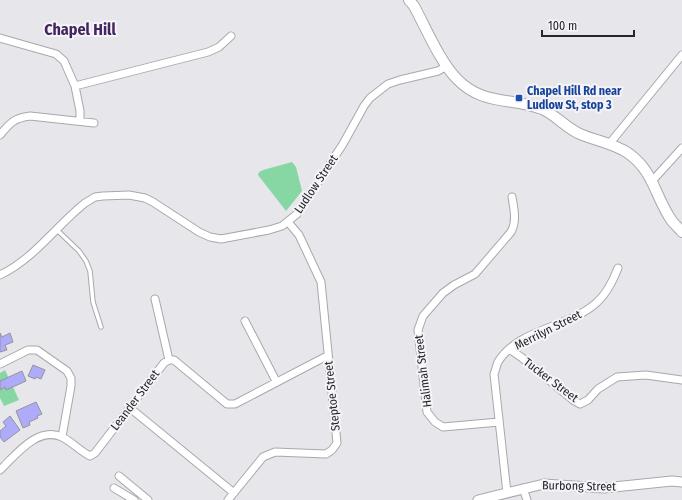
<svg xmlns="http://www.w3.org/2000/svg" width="682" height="500" font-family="'Fira Sans Condensed',sans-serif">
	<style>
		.green { fill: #86d7a4 }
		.building { fill: #aeabfa; stroke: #949498 }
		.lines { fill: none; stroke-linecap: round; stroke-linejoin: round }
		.service-casing { stroke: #a8a8ac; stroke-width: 5.5 }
		.minor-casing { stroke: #a8a8ac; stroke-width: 9 }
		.tertiary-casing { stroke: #a8a8ac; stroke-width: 11 }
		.secondary-casing { stroke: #a8a8ac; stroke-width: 12 }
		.service { stroke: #fff; stroke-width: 3.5 }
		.minor { stroke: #fff; stroke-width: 7 }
		.tertiary { stroke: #fff; stroke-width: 9 }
		.secondary { stroke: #fff; stroke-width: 10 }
		.transit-dot { fill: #1a4fb4; stroke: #f4f4f9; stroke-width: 1.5 }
		.labels { text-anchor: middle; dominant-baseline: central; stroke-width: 4; stroke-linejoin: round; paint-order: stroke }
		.transit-label { font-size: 12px; font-weight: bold; fill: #164399; stroke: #f4f4f9; text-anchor: start }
		.street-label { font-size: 12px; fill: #262628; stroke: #f4f4f9 }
		.district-label { font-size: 16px; font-weight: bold; fill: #44265f; stroke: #f4f4f9 }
	</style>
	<rect width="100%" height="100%" fill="#e7e7eb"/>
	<path class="green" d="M292,162L296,167L302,191L286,211L258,175L259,172L263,170Z
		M5,370L19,400L4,406L0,398V373Z"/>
	<path class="building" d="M0,333L2,337L10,333L13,342L5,345L7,350L0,352Z
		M33,365L45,370L41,379L36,377L35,379L28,376Z
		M22,371L26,381L6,390L5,387L0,390V381Z
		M36,402L42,414L37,416L38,418L29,422L30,425L23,428L16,411Z
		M10,416L20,430L4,442L0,437V431L6,426L3,422Z"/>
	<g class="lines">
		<defs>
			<path id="service" d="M56,229L79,251L86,261L90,271L93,302L101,327"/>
			<path id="minor" d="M0,38L56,54L64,61L75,86L80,111V121
				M75,86L208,52L219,47L231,36
				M0,135C10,123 14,118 30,116L94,123
				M610,143L682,55
				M653,180L682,148
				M0,275C34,259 56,226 85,203L95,197L103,196L129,195L145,198L153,202L199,232L210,237L221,239L269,230L282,226L297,214L343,144L364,106L370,98L388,84L400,80L438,71L447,66
				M155,299L169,360
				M245,321L276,381
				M509,349L521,357L573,400L580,404L588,400L598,389L617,377L646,375L682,380
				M0,364L28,350H37L67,371L71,378V386L62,437
				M130,408L234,493
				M499,422L443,427L435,422L427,412L418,330L423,316L443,293L454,285L475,274L511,232C517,221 514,209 512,197
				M0,470C16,455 37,426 62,437C72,442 80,451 90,456L95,453L164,363L169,360H174L227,404H235L323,358L328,356
				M119,476L148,500
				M114,488L134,500
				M523,488L527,500
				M507,493L494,374C496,370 496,366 498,362C518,329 567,328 595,304C606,295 613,281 618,268
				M228,500L263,457L275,452L326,454L332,450L337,443L321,282L299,235L288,222"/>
			<path id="tertiary" d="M478,500L544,484L604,488L672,481L682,482"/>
			<path id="secondary" d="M409,0L414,6C426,28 440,62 457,79C483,106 511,97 542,109C556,115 566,128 580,134C596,141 613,143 628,153C654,171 655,197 672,221C675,225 679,228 682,232"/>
		</defs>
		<use href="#service" class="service-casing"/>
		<use href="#minor" class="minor-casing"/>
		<use href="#tertiary" class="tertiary-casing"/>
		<use href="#secondary" class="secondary-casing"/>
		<use href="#service" class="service"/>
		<use href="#minor" class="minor"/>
		<use href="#tertiary" class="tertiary"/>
		<use href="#secondary" class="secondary"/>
	</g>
	<rect class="transit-dot" x="515" y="94" width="8" height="8" rx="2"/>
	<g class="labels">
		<g class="transit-label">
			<text x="527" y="91">Chapel Hill Rd near<tspan x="527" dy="14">Ludlow St, stop 3</tspan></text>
		</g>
		<g class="street-label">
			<text transform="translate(316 184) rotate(-56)">Ludlow Street</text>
			<text transform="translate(548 330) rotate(-27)">Merrilyn Street</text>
			<text transform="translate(423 371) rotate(-97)">Halimah Street</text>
			<text transform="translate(551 380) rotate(37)">Tucker Street</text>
			<text transform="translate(332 396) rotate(-96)">Steptoe Street</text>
			<text transform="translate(135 400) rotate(-53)">Leander Street</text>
			<text transform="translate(579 486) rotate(1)">Burbong Street</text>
		</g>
		<g class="district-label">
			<text x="80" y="29">Chapel Hill</text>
		</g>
	</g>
	<path d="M542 30v6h92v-6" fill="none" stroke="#262628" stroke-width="2"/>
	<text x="548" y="30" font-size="12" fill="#262628" stroke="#f4f4f9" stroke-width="3" paint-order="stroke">100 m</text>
</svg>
